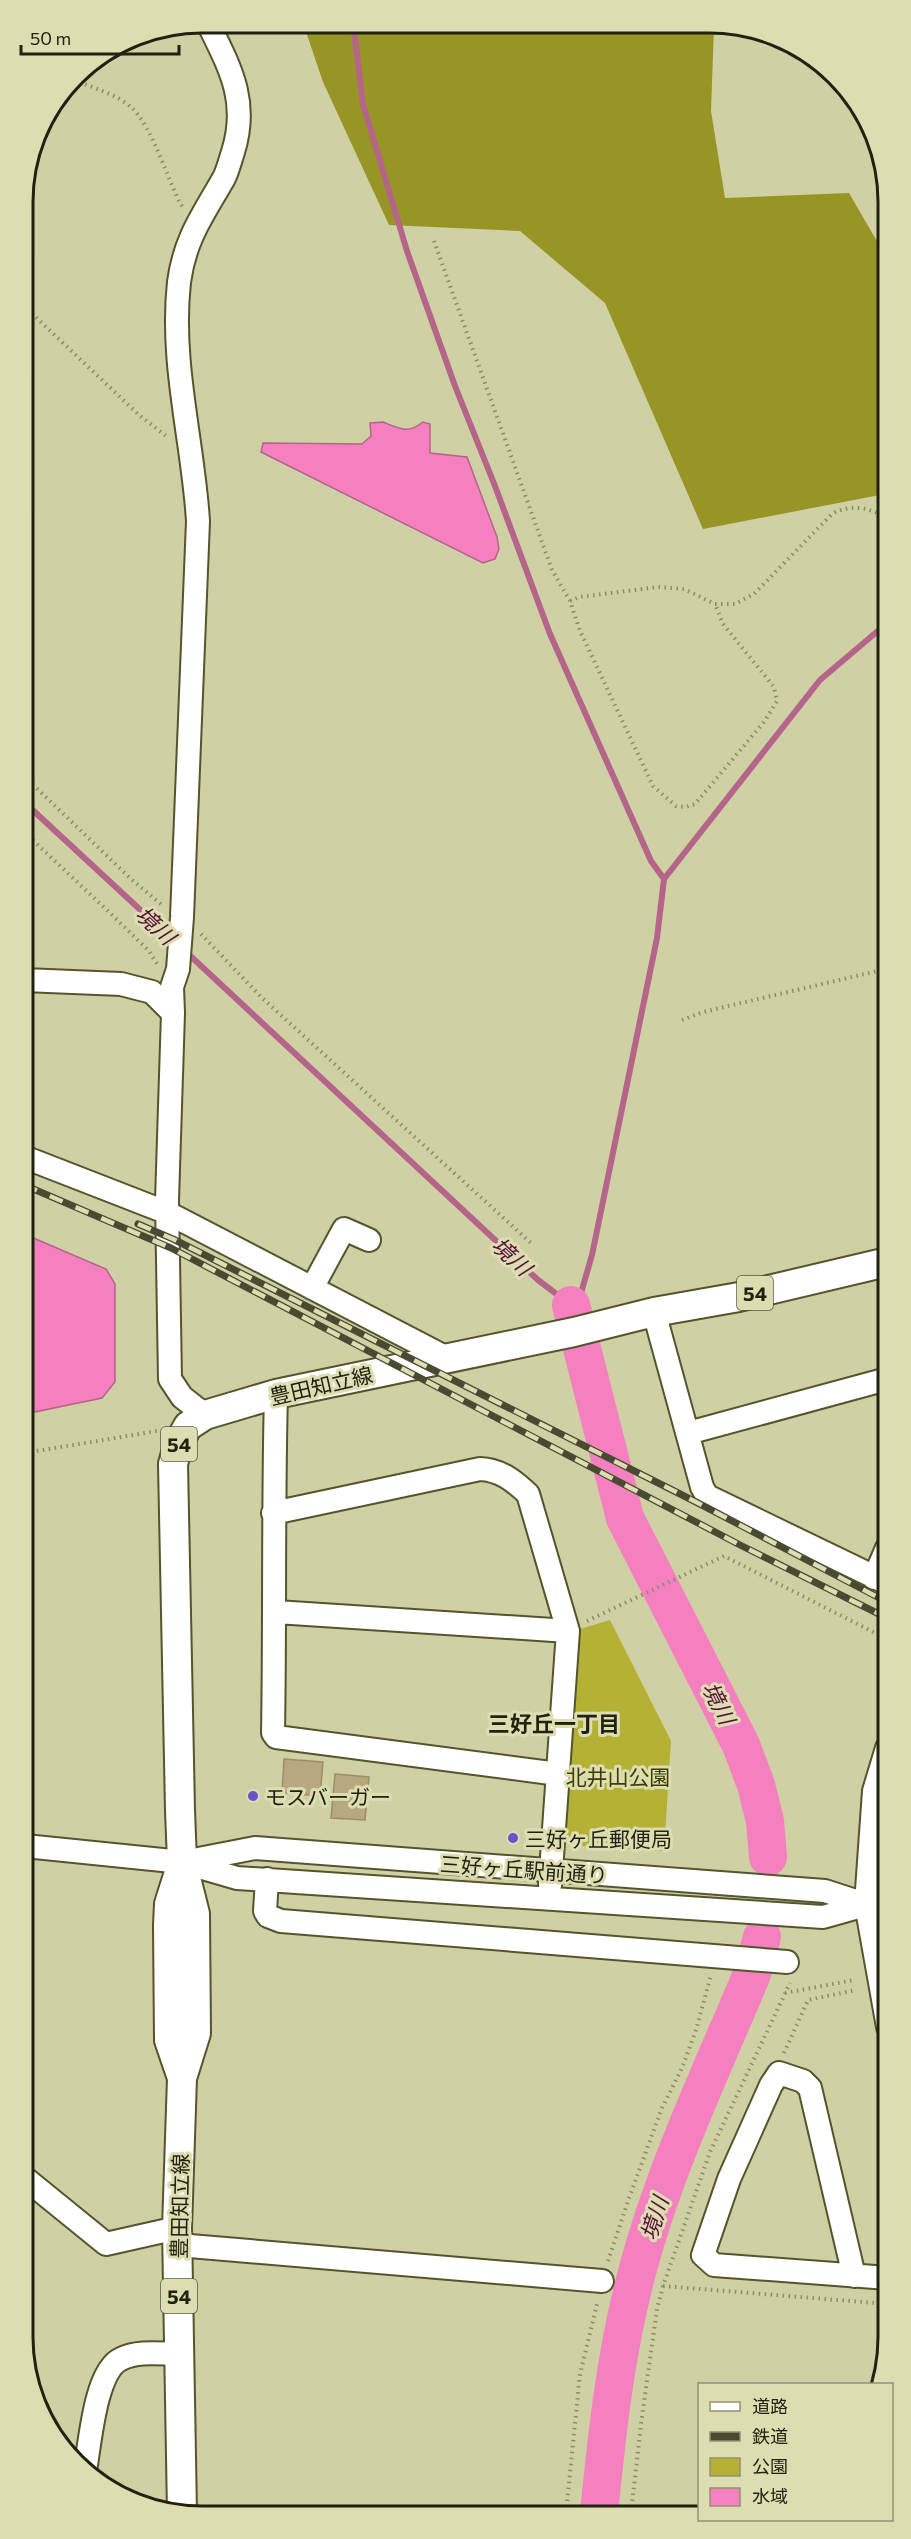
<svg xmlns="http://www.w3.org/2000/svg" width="911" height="2539" font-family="Commissioner,'Noto Sans JP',sans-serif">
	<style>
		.green { fill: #b4b134 }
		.forest { fill: #979526 }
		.water { fill: #f480bf; stroke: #b5648a; stroke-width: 1.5 }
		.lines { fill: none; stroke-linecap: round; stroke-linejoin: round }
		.stream { stroke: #b5648a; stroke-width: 6 }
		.river { stroke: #f480bf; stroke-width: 38 }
		.building { fill: #b8a880; stroke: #9e8e67; stroke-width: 1.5 }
		.minor-casing { stroke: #54542d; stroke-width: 26 }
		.major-casing { stroke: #54542d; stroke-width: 32 }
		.path { stroke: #8c8c6b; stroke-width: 4; stroke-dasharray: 1.5 4.5; stroke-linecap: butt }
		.minor { stroke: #fff; stroke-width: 22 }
		.major { stroke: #fff; stroke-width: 28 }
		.rail-casing { stroke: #4a4a33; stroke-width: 7 }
		.rail { stroke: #dcddb1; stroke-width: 4.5; stroke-dasharray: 14; stroke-linecap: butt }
		.poi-dot { fill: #6a52cb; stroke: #dcddb1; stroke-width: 2 }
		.labels { text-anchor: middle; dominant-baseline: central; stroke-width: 6; stroke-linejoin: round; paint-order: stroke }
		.shield { fill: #dcddb1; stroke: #595940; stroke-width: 1.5 }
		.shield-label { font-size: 20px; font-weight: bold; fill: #212110 }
		.street-label { font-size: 21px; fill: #212110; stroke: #dcddb1 }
		.park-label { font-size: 21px; fill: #3e3d00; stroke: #dcddb1 }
		.poi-label { font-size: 21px; fill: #212110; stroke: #dcddb1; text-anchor: start }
		.water-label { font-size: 22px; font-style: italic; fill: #560e3a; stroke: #dcddb1 }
		.neighbourhood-label { font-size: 22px; font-weight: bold; fill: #212110; stroke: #dcddb1 }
		.rim { fill: none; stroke: #212110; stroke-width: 3 }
	</style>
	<rect width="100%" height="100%" fill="#cfd0a4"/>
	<path class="green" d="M610,1620L671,1741L664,1851L583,1846L563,1833L577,1630Z"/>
	<path class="forest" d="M303,23L714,26L711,111L725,198L849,193L885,255V494L703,529L605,303L520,231L389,225L323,82Z"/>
	<path class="water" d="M383,422C400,429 408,434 423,422L430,424V453L467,457L497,537L499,549L495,559L483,563L261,452L263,443L362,444L371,436L370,423Z
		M24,1234L106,1269L115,1284V1382L102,1398L25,1414Z"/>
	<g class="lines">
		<path class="stream" d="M353,23L363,104L407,251L455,386L495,486L550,634L651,861L664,879
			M24,802L175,942
			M185,951L538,1280L571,1305L581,1293L592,1255L657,938L664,879L820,680L886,624"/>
		<path class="river" d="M571,1305L625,1518L741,1745L756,1785L765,1821L768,1857
			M599,2513C607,2434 615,2357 635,2280C662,2174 710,2074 752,1974L762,1937"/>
	</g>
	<path class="building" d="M284,1759L323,1762L320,1796L282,1793Z
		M335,1774L369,1777L365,1820L331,1818Z"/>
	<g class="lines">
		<defs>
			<path id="minor" d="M24,980L121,984L152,992L173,1013L167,1200L170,1379L182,1397L205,1415
				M173,1013L172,987L178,969L182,917L198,521C193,441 170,363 179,282C185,238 203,215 224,178C228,170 230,161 233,152C249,101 230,68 208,23
				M24,1157L168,1213L447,1358
				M312,1288L344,1229L369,1240
				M654,1312L702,1487L707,1496L887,1583
				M276,1394C273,1507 275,1620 273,1733L276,1737L558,1774
				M688,1433L887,1379
				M273,1513L480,1469C501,1470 514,1481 528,1494L568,1631L550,1885
				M874,1578L887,1548
				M276,1612L568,1631
				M887,1748L874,1791L866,1904L888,2027
				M25,1846L182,1862L237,1878L823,1917L887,1899
				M183,1862L255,1848L825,1891L868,1905
				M267,1879L265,1911L268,1916L281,1921L787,1962
				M26,2179L106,2244L177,2228
				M178,2245L602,2281
				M854,2276L810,2088L803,2081L779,2073L771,2085L729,2179L703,2255L714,2265L888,2278
				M85,2471C90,2444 95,2371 121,2359C138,2350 162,2354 181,2354"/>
			<path id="major" d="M182,1863L169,1904L168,1925L169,2040L182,2078
				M182,2513L177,2228L182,2078L196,2033L195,1914L182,1862L180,1810L173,1464L179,1442L188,1426L205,1415L276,1394L574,1332L654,1312L739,1297L887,1262"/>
		</defs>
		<use href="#minor" class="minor-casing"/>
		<use href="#major" class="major-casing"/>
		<path class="path" d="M74,80C93,88 117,94 132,108C152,127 167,177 180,203L184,209
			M434,241L552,570L570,601L580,631L653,786L676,806L686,807L695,804L764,722L777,701L774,687L723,624L715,604
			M23,305L139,415L166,436
			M570,601L579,597L658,587L684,589L715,604H735L754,594L832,514C850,504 868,507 885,517
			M24,776L131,879L162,905
			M24,832L108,911L149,951L157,964
			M201,934L261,997L531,1243
			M682,1020L703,1012L886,969
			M25,1453L157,1431
			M587,1621L724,1556L887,1639
			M785,1993L854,1980
			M784,2053L808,2000L856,1990
			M608,2261L629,2198L662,2108L682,2068L696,2030L711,1975
			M663,2286L888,2304
			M566,2513L580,2374L598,2300
			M631,2513L641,2424L657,2309L663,2286L710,2152L790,1983"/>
		<use href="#minor" class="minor"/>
		<use href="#major" class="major"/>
		<defs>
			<path id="rail" d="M24,1185L171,1248L742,1546L887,1618
				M138,1224L173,1239L698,1503L887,1602"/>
		</defs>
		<use href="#rail" class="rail-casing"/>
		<use href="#rail" class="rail"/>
	</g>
	<g class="poi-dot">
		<circle cx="253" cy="1796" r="6"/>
		<circle cx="513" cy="1838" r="6"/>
	</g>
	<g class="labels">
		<g class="shield">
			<rect x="737" y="1276" width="36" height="34" rx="4.5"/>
			<rect x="161" y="1427" width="36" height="34" rx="4.5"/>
			<rect x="161" y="2279" width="36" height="34" rx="4.5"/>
		</g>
		<g class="shield-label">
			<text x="755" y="1293">54</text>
			<text x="179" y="1444">54</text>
			<text x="179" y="2296">54</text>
		</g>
		<g class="street-label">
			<text transform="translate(321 1385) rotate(-13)">豊田知立線</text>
			<text transform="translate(524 1869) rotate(4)">三好ヶ丘駅前通り</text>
			<text transform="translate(179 2206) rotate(-89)">豊田知立線</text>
		</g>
		<g class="park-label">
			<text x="618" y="1776">北井山公園</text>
		</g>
		<g class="poi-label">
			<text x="265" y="1796">モスバーガー</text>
			<text x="525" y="1838">三好ヶ丘郵便局</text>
		</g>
		<g class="water-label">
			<text transform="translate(156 925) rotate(43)">境川</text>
			<text transform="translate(512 1256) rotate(43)">境川</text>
			<text transform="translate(719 1703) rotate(63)">境川</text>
			<text transform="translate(654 2218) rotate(-72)">境川</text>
		</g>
		<g class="neighbourhood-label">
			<text x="554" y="1723">三好丘一丁目</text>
		</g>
	</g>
	<path d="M0 0H911V2539H0ZM202 33H709A169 169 0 0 1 878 202V2337A169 169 0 0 1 709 2506H202A169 169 0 0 1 33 2337V202A169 169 0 0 1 202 33Z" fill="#dcddb1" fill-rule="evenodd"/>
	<path class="rim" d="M202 33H709A169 169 0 0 1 878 202V2337A169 169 0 0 1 709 2506H202A169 169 0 0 1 33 2337V202A169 169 0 0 1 202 33Z"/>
	<rect x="698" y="2383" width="195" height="138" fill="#dcddb1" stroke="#919271" stroke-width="1.5"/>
	<rect x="710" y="2402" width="30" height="9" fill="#ffffff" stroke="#919271" stroke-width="1.5"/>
	<text x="752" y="2413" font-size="18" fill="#212110">道路</text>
	<rect x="710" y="2432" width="30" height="9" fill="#4a4a33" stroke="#919271" stroke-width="1.5"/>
	<text x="752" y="2443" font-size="18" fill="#212110">鉄道</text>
	<rect x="710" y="2458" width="30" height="18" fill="#b4b134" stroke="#919271" stroke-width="1.5"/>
	<text x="752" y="2473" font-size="18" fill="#212110">公園</text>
	<rect x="710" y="2488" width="30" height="18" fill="#f480bf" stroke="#919271" stroke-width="1.5"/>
	<text x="752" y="2503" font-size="18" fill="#212110">水域</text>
	<path d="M21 45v9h158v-9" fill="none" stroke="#212110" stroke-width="3"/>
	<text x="30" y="45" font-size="18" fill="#212110" stroke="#dcddb1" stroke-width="4.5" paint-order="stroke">50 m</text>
</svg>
